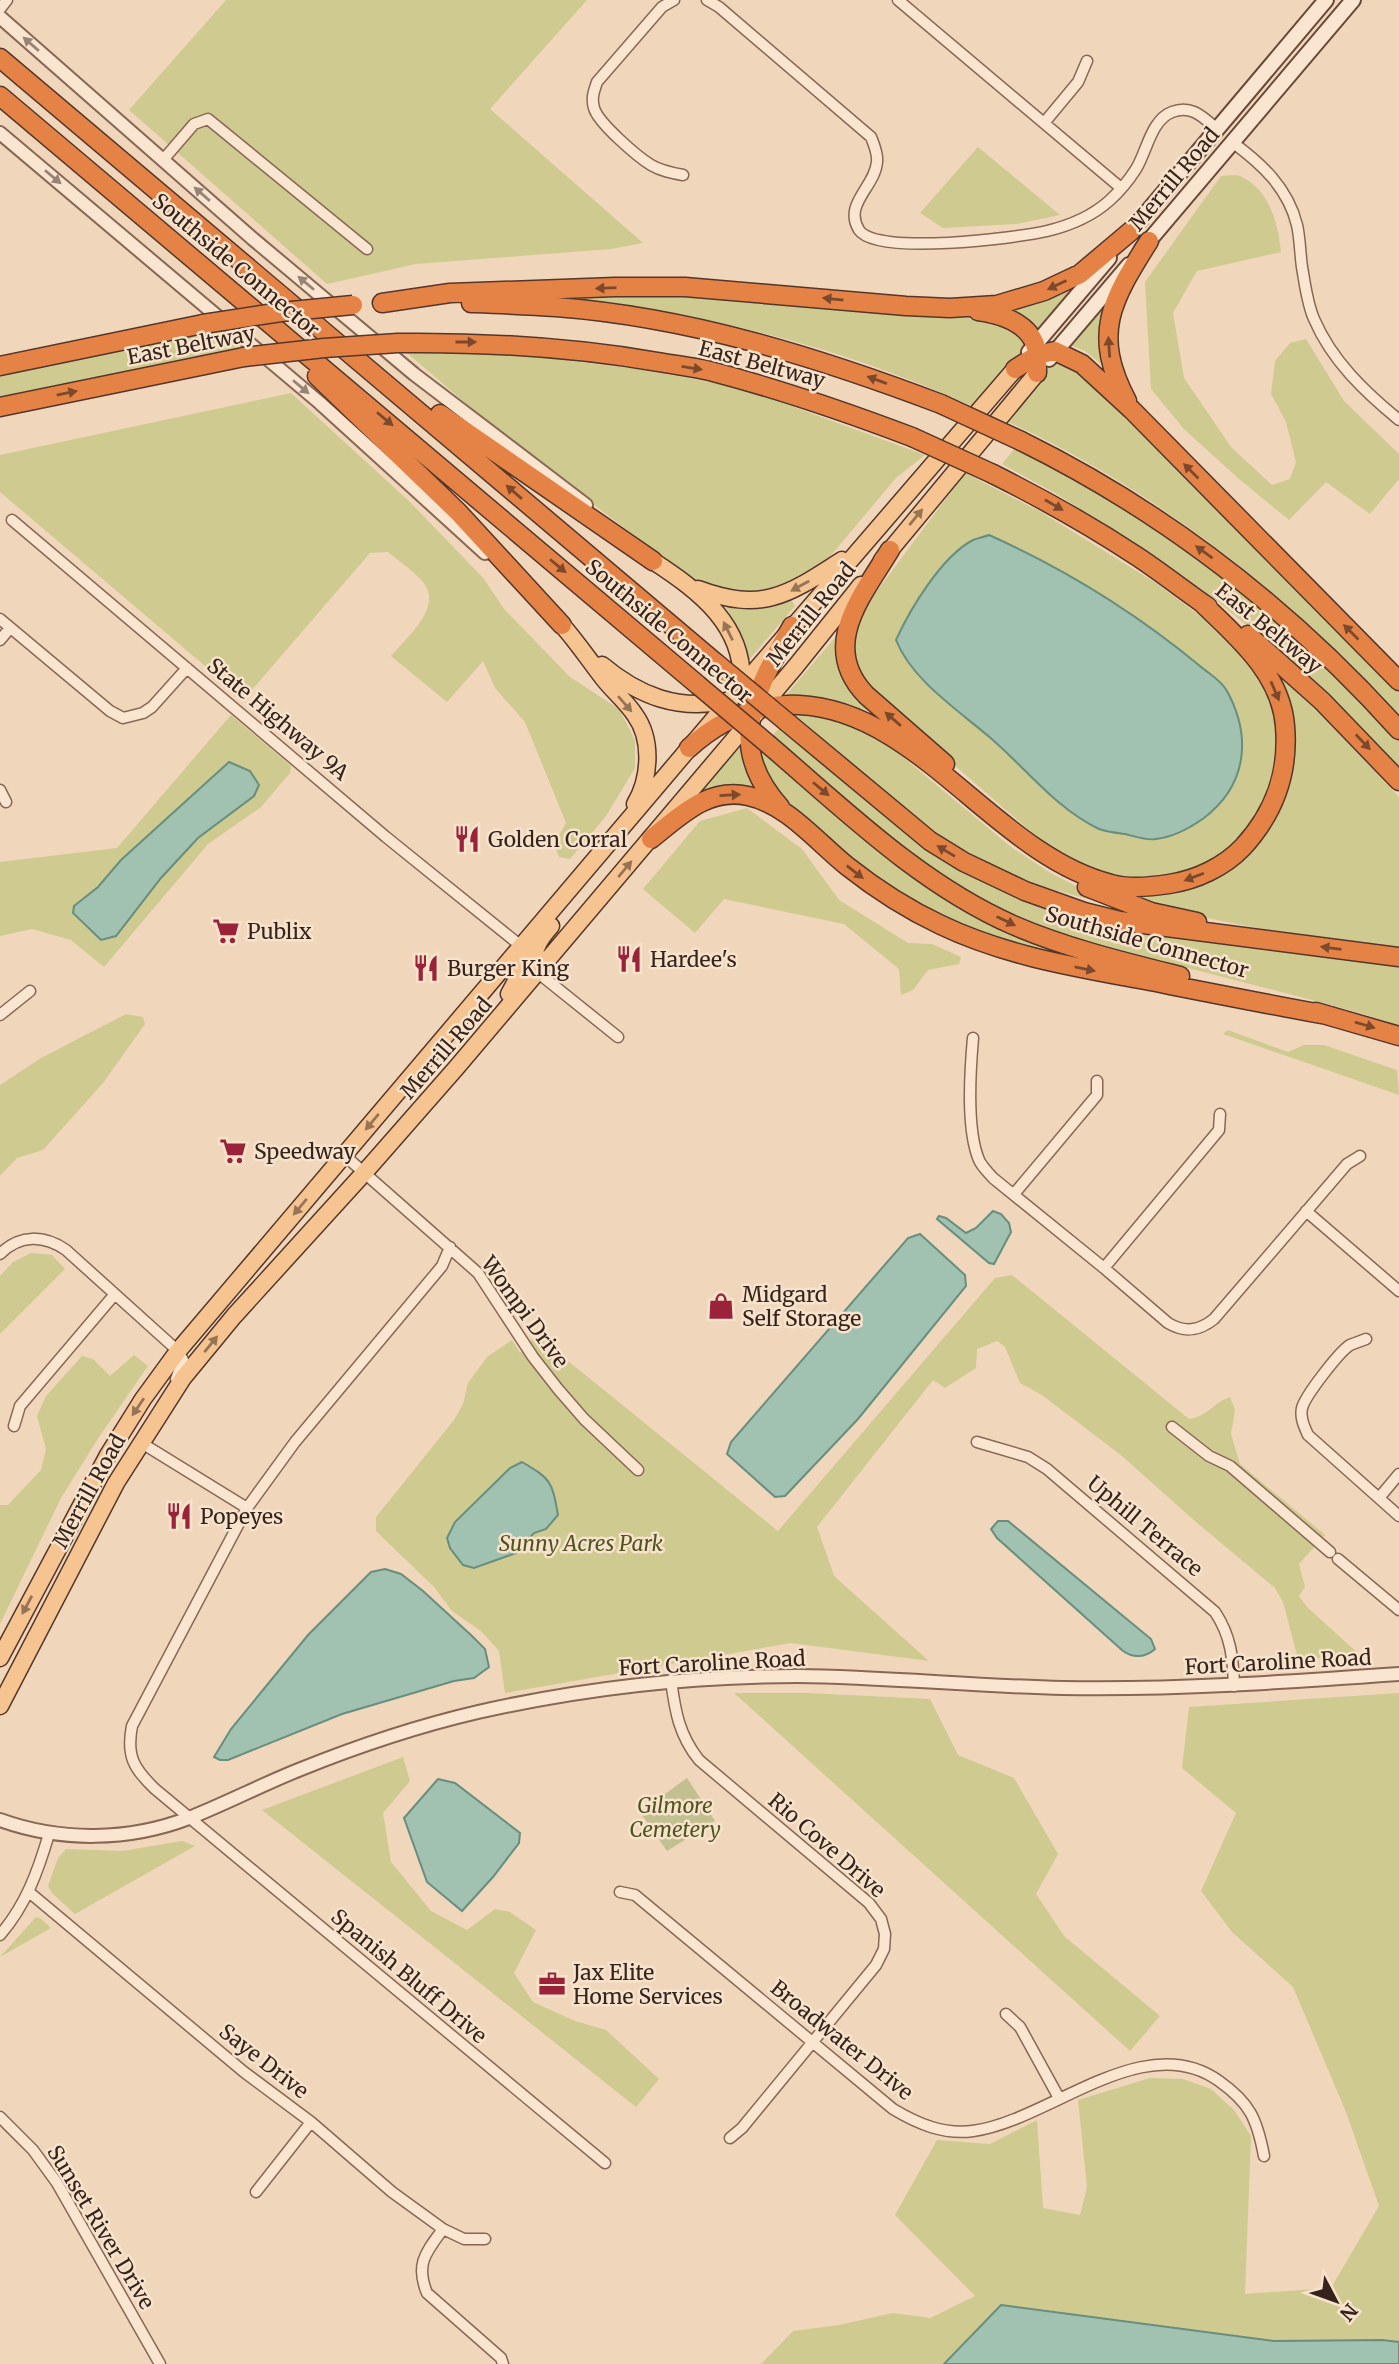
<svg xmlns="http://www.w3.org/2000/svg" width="1399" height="2364" font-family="Merriweather,serif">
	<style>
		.green { fill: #ceca90; fill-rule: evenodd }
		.cemetery { fill: #c2bf90 }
		.water { fill: #a1c1b1; stroke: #688e7e; stroke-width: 2 }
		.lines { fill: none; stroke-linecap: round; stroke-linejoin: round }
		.minor-casing { stroke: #886755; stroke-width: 13 }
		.tertiary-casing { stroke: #886755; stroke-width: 16 }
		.secondary-casing { stroke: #6a4839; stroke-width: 18 }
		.primary-casing { stroke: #55362a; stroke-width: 19 }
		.motorway-casing { stroke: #55362a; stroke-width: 21 }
		.minor { stroke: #fae6d0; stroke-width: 10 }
		.tertiary { stroke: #fae6d0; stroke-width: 12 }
		.secondary { stroke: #fae6d0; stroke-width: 14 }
		.primary { stroke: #f6c491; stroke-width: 16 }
		.motorway { stroke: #e58347; stroke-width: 18 }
		.motorway-bridge-casing { stroke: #55362a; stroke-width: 21; stroke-linecap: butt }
		.motorway-bridge { stroke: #e58347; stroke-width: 18 }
		.oneway { fill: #988476 }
		.oneway2 { fill: #7c492d }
		.oneway3 { fill: #967456 }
		.labels { text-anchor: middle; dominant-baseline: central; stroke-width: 5; stroke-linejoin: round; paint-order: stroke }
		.street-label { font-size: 21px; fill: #36231b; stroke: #f7e3cc }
		.poi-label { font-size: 21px; fill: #36231b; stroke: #f7e3cc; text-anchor: start }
		.park-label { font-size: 21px; font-style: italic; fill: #505420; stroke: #f7e3cc }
	</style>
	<rect width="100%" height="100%" fill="#f0d7bc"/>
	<path class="green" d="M226,0H587L490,109L643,243L611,249L416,264L327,284L129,110Z
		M978,147L1060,215L1016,224L943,228L920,213Z
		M1221,176C1227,176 1237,174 1242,177C1270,191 1278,224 1281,252L1197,271L1173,313L1184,378L1231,447L1272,485L1290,479L1296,462L1286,422L1271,394L1275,361L1290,343L1306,339L1344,401L1399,454V479L1370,514L1326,482L1289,520L1239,479L1184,429L1151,389L1145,282Z
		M1079,279L1036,335L1005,310Z
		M649,291L835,303L1004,320L1028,342L1025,349L974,407C873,361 767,329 657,311C618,304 579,301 540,297Z
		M1105,302L1108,305L1107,369L1085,351L1070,345Z
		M221,329L242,349L0,399V373Z
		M406,352L521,355L637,369L710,382L756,393L925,455L896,478L827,560L815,571L779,592L749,595L697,583L511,442Z
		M1057,358L1072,360L1399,686V714C1286,594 1156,489 1004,420Z
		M291,393L410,502L484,579L504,609L570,677L619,709L635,740V768L606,816L570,859L559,857L554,844L566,823L525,722L495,688L483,661L447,702L391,656C406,638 445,606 422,581C412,570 399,561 388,552L370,553L244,699L0,492V455Z
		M1016,447L1149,520L1283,622L1399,738V770L1251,629L1216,600L1146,550L1055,493L1002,464Z
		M965,473L1041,512L1156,583L1223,633L1267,684L1280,727L1274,789L1240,843L1195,872L1123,881L1069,859L1037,837L878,699L856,671L853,640L862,611ZM989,535L1089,588L1130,612L1175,645L1227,690L1242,731V761L1189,829L1154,840L1101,830L1063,807L1018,763L924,681L896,640L922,592Z
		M791,599L795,606L748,661L739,631L724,604Z
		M838,634L841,635L871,710L869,711L829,698L786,695Z
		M1274,671L1317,710L1399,797V947C1309,936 1217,926 1130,897L1128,892L1205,879L1283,796Z
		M788,709L846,718L892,748L1011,847L1049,872L1099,898L1098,901C1035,888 975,861 923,823C877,788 833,746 788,709Z
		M231,715L291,766L290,773L261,807L208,844L104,967L71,940L32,929L0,936V862L117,848ZM254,796L198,838L161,878L75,906L98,887L121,860Z
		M780,727L844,781L1036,903L1399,964V1025C1323,1001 1245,983 1168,963C1116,950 1064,939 1015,917C922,876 847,802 772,736Z
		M740,745L755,789L700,793Z
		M756,747C858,830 953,926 1084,960L1038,953L953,923L884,885L782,801L776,794Z
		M747,808L802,849L839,900L908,943L932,944L961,957L959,964L928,970L913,990L901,995L899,969L844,924L724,899L695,933L643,889L700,821Z
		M126,1014L143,1017L145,1024L103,1083L43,1150L17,1158L0,1176V1085L41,1058Z
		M1228,1030L1288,1052L1304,1045H1324L1397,1070L1399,1095L1223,1034Z
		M31,1253L52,1255L65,1269L0,1334V1276L13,1262Z
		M1012,1275L1189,1419C1211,1415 1212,1403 1230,1397L1235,1410L1231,1434L1240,1464L1325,1535L1299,1564L1305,1587L1299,1596L1307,1607L1361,1656L1298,1659L1283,1602L1275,1588L1196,1522L1122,1456L1042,1395L1020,1383L1005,1347L997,1341L977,1349L976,1368L945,1388L933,1380L817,1527L834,1576L929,1661L791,1643L505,1693L499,1651L482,1632L452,1611L434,1587L376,1531V1517L454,1420L463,1404L468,1383L487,1357L512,1340L520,1353L536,1335L778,1531L995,1278Z
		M134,1355L148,1366L99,1437L61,1498L0,1624V1505H8L41,1470L46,1449L37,1416L46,1396L82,1356L93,1359L110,1376Z
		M734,1693H807L930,1699L958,1755L1014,1778L1058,1854L1036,1894L1064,1936L1160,2016L1130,2051Z
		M1399,1693V2342L1382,2340L1274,2341L1001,2305L944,2364H761L793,2331L839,2325L893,2313L930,2318L975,2296L895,2215L937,2140L990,2144L1037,2120L1043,2208L1080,2215L1087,2187L1078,2100L1150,2078L1183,2079L1211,2089L1234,2110L1251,2136L1245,2294L1331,2288L1379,2206L1346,2112L1293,1987L1232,1932L1201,1891L1236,1813L1182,1768L1189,1707Z
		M403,1757L410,1781L383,1813L391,1862L431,1911L467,1930L495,1909L510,1912L536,1930L514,1973L533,2002L575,2021L606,2030L659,2079L636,2107L262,1810Z
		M182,1841L195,1846L75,1914L53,1894L48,1886L58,1858L66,1849L122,1851Z
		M36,1917L40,1918L51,1928L0,1957Z"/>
	<path class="cemetery" d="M687,1778L715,1821L667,1851L640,1812Z"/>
	<path class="water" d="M989,535C1065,569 1136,613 1200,666C1209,674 1221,680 1227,691C1252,737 1247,785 1204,818C1190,828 1174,837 1156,839C1147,841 1134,836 1125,834C1117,833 1107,832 1099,829C1057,809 1028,771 994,741C961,712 912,681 896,640C910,609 942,556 973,540C978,538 984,537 989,535Z
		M229,762L250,771L259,785L254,796L198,838L161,878L116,936L101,940L73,913L74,906L98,887L121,860Z
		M993,1211L1001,1214L1009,1223L1011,1232L994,1264L989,1263L937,1219L939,1216L946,1218L966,1233L976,1228Z
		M920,1234L965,1275L966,1286L858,1419L785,1496L775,1497L727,1454L731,1442L908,1238Z
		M522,1462C551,1479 552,1481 558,1515L546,1529L534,1533L516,1553L474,1568L463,1565L450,1548L447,1538L455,1522L510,1468Z
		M998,1521H1008L1151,1639L1155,1649C1145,1658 1133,1658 1123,1651L997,1538L991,1529Z
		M385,1569L401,1574L423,1591L472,1636L485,1649L489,1667L474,1678L454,1681L342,1714L228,1760H220L214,1757L231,1729L308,1635L371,1572Z
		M438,1779L455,1783L520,1833L519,1843L493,1877L462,1911L427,1882L404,1818Z
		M1001,2305L1274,2341L1382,2340L1399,2342V2364H944Z"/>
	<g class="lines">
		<defs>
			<path id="minor" d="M674,0L662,7L597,82C594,91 591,98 594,108C598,123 638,157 651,165C661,171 672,173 683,175
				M707,0L719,7L871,137C874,145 878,153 877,162C875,187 843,204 859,230C876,256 1017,238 1047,231C1068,226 1092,216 1109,201C1119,192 1129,180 1136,169C1147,151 1151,120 1172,112C1192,104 1204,118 1218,130
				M898,0L1121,188
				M0,9L7,0
				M1044,123L1078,82L1087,61
				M1232,142C1262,164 1288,188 1297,225C1300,238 1300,253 1302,267C1305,284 1307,303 1314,319C1332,361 1365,392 1399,420
				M163,160L194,124L208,119L367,249
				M12,520L386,837L521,946
				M0,619L110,711L123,718L143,713L152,707L187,668
				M0,640L10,628
				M0,790L6,802
				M537,972L618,1037
				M0,1015L30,991
				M973,1038C970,1072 966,1129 979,1160C982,1167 989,1173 993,1178L1104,1268L1168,1323C1185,1333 1199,1331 1214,1319L1347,1164L1360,1156
				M344,1155L478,1273L533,1357L558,1389L584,1419L638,1470
				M1014,1194L1097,1095V1081
				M1306,1211L1399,1291
				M450,1247L442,1266L295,1442L247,1508L132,1726C126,1756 134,1769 155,1789L605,2163
				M0,1254C20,1234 44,1235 66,1250L178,1351L183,1360L176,1379
				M1104,1268L1219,1130L1220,1114
				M1366,1339C1361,1341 1355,1343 1350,1345C1339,1352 1305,1396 1302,1408C1300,1418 1304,1426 1308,1435L1399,1516
				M14,1426L20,1406L115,1294
				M1172,1427L1209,1456L1230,1466L1330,1552
				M140,1442L247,1508
				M977,1442L1028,1457L1047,1469L1215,1612C1231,1636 1233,1658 1234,1686
				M1379,1498L1399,1474
				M1338,1559L1399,1610
				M671,1680C675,1711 679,1735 699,1760L869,1903L881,1919L885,1934L884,1949L876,1965L742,2128L730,2138
				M29,1892L244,2072L311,2122L392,2192L443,2229L464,2239H485
				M620,1892L635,1895L893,2109C918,2124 944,2135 973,2131C1049,2121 1144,2027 1219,2081C1250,2103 1257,2119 1264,2156
				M0,1935C26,1905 38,1871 49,1834
				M1006,2014L1020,2027L1059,2098
				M0,2117L33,2150L57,2183L160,2364
				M256,2192L311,2122
				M443,2229C426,2252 415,2264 427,2293L501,2358L503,2364"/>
			<path id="tertiary" d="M0,17L253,239L414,374L586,505
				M0,133L320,403L485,553
				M0,1820C61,1842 129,1841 189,1818C227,1803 263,1784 301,1769C358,1746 418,1726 478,1712C584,1688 690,1676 798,1676C886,1677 974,1686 1063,1688C1175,1690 1287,1682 1399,1674"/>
			<path id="secondary" d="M1126,237L1326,0
				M1142,249L1353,0
				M1029,352L1109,258
				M1049,359L1129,265"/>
			<path id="primary" d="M882,560L1037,373
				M653,561C699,591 748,627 741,690
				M698,589C763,613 788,595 842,560
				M562,625C577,642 589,660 603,678C613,691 626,701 635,715C653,740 650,779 635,804
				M602,665C639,696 678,711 726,701
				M537,972C531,952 537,942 551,926
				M509,994L523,968L521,946
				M0,1658L108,1455L143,1399L178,1351L730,700L1015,369
				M0,1706L116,1483L183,1378L234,1316L364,1173L457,1067L796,666L861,585"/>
			<path id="motorway" d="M0,58L716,663
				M0,96L698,685
				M382,303L450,293L615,287H685L906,306L950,308L997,305L1044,291L1080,274L1131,231
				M471,303C499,304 528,305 556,307C689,317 817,357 941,404
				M978,311C1000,314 1026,322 1035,344C1038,353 1037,364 1037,373
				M398,343C486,342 571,347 658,362C675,365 693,367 710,371C779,389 846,412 912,437
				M0,366L203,324
				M1015,369L1037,355L1055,351L1082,364L1132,410L1399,681
				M317,376L458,512L562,625
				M1127,401C1091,333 1112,300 1149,241
				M0,407L244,357
				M440,414L653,561
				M1021,441C1165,512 1292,611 1399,730
				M993,474C1043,499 1091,526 1138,557C1162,573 1185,591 1208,607
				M890,550C862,596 819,646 866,695L945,764
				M1248,635L1322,701L1399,781
				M788,723L930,841L964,862L1025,891L1084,912L1120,921L1399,957
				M769,745C845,810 920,884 1013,925C1066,948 1124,962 1180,976
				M689,748C720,720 756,703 799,705C919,710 996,855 1111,884C1129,889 1150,887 1169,884C1196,880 1224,867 1243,847C1275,812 1289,773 1285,726C1281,673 1236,636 1201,602
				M780,807C723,743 757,689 792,626
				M651,839C680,816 708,787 748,796C787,804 817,842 847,866C876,889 907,909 941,925C1006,956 1075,967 1145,980C1206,992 1266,1004 1327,1015
				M1087,887L1151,912L1197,922
				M1316,1012L1399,1036"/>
		</defs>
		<use href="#minor" class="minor-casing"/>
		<use href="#tertiary" class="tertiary-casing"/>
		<use href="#secondary" class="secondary-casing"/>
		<use href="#primary" class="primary-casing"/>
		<use href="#motorway" class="motorway-casing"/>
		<use href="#minor" class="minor"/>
		<use href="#tertiary" class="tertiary"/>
		<use href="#secondary" class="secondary"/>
		<use href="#primary" class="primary"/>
		<use href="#motorway" class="motorway"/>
		<defs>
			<path id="motorway-bridge" d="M203,324L281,312L353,305
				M244,357L324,348L398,343
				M941,404L1021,441
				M912,437L993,474
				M716,663L788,723
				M698,685L769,745"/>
		</defs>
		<use href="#motorway-bridge" class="motorway-bridge-casing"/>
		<use href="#motorway-bridge" class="motorway-bridge"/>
	</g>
	<defs><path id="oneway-solid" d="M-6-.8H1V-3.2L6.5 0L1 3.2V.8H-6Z" transform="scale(1.75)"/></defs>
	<g class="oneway">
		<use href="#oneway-solid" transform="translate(31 44) rotate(-139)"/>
		<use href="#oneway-solid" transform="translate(53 177) rotate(40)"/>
		<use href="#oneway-solid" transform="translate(202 194) rotate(-139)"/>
		<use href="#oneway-solid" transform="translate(306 283) rotate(-140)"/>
		<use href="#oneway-solid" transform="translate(301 387) rotate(40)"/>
	</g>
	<g class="oneway2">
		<use href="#oneway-solid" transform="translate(1057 285) rotate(154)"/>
		<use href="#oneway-solid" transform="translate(606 288) rotate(178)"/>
		<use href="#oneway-solid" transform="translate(833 299) rotate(-174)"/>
		<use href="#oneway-solid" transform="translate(466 342)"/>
		<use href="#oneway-solid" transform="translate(1109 347) rotate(-94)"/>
		<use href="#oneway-solid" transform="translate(692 368) rotate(9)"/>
		<use href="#oneway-solid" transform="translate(877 380) rotate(-160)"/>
		<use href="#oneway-solid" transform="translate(67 393) rotate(-12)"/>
		<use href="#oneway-solid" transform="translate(385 419) rotate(40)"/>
		<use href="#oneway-solid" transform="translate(1191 471) rotate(-135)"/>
		<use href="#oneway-solid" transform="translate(514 492) rotate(-139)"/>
		<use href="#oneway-solid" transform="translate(1054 505) rotate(30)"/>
		<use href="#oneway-solid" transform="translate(1204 552) rotate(-144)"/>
		<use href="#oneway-solid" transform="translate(558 566) rotate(40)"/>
		<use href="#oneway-solid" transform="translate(1351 632) rotate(-135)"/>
		<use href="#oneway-solid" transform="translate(1275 691) rotate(67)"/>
		<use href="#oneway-solid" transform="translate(893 719) rotate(-139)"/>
		<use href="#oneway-solid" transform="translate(1363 742) rotate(46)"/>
		<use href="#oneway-solid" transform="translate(821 789) rotate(40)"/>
		<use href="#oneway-solid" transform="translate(730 795) rotate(-3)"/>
		<use href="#oneway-solid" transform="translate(946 851) rotate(-149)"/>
		<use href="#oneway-solid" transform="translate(855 872) rotate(38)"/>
		<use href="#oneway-solid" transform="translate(1194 877) rotate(159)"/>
		<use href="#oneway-solid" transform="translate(1006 921) rotate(26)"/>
		<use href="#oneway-solid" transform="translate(1331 948) rotate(-173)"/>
		<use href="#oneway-solid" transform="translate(1085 969) rotate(11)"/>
		<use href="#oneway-solid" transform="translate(1365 1025) rotate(16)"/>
	</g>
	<g class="oneway3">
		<use href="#oneway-solid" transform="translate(916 517) rotate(-51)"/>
		<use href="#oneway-solid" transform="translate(800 586) rotate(151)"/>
		<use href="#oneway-solid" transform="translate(728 631) rotate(-116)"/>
		<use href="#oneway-solid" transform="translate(625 704) rotate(49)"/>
		<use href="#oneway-solid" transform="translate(625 869) rotate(-50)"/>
		<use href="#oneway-solid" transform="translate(372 1122) rotate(130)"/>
		<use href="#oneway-solid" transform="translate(300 1207) rotate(130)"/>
		<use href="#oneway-solid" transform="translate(211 1344) rotate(-51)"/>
		<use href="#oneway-solid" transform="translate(138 1407) rotate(124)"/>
		<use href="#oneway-solid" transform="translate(27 1605) rotate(118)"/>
	</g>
	<defs>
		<symbol id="restaurant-bare" viewBox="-9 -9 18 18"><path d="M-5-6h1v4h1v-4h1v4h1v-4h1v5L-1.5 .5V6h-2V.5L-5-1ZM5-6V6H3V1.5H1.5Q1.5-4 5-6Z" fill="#9a2239" stroke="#f7e3cc" stroke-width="2.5" paint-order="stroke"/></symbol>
		<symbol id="supermarket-bare" viewBox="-9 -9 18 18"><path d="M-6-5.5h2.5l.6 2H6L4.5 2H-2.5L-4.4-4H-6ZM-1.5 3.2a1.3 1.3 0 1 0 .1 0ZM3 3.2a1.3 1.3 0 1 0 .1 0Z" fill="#9a2239" stroke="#f7e3cc" stroke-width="2.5" paint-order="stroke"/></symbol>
		<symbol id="shop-bare" viewBox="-9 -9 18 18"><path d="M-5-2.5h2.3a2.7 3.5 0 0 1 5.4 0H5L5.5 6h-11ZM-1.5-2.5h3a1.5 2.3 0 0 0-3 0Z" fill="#9a2239" stroke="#f7e3cc" stroke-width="2.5" paint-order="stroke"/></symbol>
		<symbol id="office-bare" viewBox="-9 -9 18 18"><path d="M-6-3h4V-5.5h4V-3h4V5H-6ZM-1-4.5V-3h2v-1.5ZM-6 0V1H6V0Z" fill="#9a2239" stroke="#f7e3cc" stroke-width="2.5" paint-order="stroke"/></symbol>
	</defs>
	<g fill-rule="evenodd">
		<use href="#restaurant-bare" x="448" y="820" width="38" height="38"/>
		<use href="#supermarket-bare" x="207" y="912" width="38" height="38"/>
		<use href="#restaurant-bare" x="610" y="940" width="38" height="38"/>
		<use href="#restaurant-bare" x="407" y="949" width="38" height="38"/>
		<use href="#supermarket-bare" x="214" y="1132" width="38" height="38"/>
		<use href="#shop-bare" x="702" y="1287" width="38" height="38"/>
		<use href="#restaurant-bare" x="160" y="1497" width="38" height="38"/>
		<use href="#office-bare" x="533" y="1965" width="38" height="38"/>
	</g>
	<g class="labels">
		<g class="street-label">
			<text transform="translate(1174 179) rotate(-50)">Merrill Road</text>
			<text transform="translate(236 265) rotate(40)">Southside Connector</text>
			<text transform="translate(191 345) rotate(-11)">East Beltway</text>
			<text transform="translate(762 364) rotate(15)">East Beltway</text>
			<text transform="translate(811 614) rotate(-51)">Merrill Road</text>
			<text transform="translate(1269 628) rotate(39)">East Beltway</text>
			<text transform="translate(669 631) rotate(40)">Southside Connector</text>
			<text transform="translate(278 719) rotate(40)">State Highway 9A</text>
			<text transform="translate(1147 942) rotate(16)">Southside Connector</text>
			<text transform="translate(446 1048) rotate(-49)">Merrill Road</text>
			<text transform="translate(525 1312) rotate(54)">Wompi Drive</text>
			<text transform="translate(89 1491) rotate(-61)">Merrill Road</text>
			<text transform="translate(1145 1526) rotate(40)">Uphill Terrace</text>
			<text transform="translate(1278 1662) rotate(-3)">Fort Caroline Road</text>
			<text transform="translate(712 1663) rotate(-3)">Fort Caroline Road</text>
			<text transform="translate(827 1845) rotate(41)">Rio Cove Drive</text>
			<text transform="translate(409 1976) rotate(40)">Spanish Bluff Drive</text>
			<text transform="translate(842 2040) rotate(39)">Broadwater Drive</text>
			<text transform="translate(264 2061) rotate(38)">Saye Drive</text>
			<text transform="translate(101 2227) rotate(59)">Sunset River Drive</text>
		</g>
		<g class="poi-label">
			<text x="488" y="839">Golden Corral</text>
			<text x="247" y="931">Publix</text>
			<text x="650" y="959">Hardee's</text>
			<text x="447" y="968">Burger King</text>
			<text x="254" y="1151">Speedway</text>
			<text x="742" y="1294">Midgard<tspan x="742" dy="24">Self Storage</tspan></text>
			<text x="200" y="1516">Popeyes</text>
			<text x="573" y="1972">Jax Elite<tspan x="573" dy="24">Home Services</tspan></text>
		</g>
		<g class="park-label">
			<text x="581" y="1543">Sunny Acres Park</text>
			<text x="675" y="1805">Gilmore<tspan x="675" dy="24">Cemetery</tspan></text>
		</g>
	</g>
	<g transform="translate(1336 2301) rotate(131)" stroke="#f7e3cc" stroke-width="5" paint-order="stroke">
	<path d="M0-5L12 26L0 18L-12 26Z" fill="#36231b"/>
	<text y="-10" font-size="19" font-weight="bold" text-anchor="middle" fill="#36231b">N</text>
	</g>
</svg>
